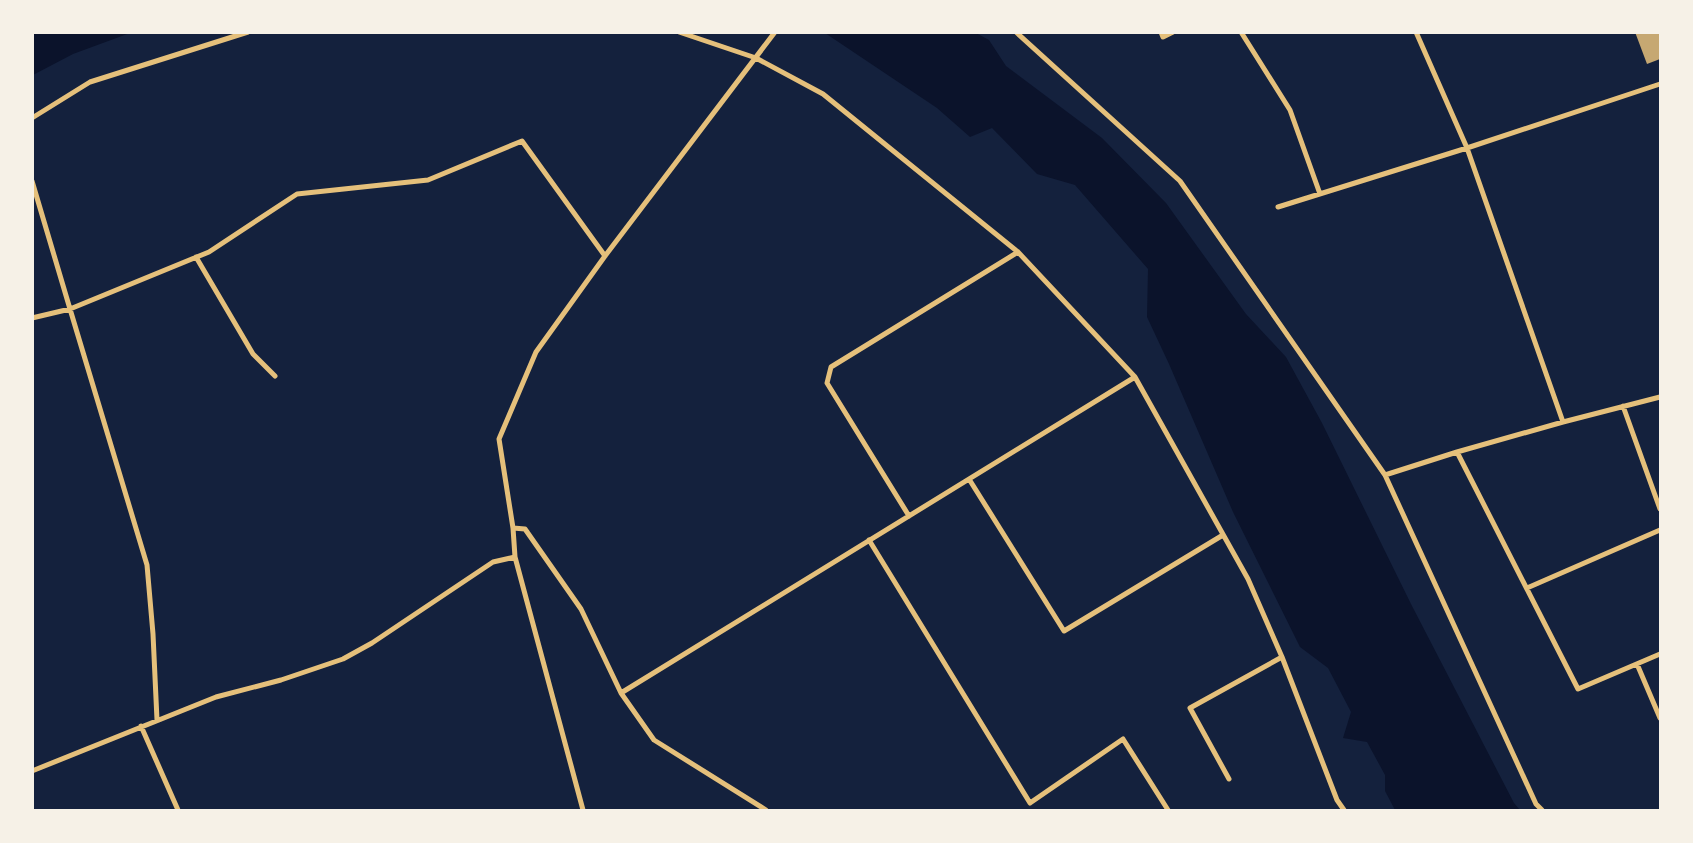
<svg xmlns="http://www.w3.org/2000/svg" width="1693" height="843" font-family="'Alegreya Sans',sans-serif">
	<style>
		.water { fill: #0b132b }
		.building { fill: #c6a872 }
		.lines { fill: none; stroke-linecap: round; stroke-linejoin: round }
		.minor { stroke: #e5c07b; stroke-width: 5 }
	</style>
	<rect width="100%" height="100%" fill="#14213d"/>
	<path class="water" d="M33,32H130V33L73,54L33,75Z
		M825,33H976L989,40L1006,66L1102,138L1166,203L1246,314L1286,357L1322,423L1411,604L1514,803L1520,810H1395L1385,791V775L1367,742L1343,738L1351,712L1328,668L1300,647L1233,512L1169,364L1147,317L1148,269L1075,185L1037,174L992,128L970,137L937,108Z"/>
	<path class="building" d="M1635,32H1660V59L1647,64Z"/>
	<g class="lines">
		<path class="minor" d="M679,32L756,58L823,94L1018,252L1135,377L1248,579L1282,657L1337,800L1344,810
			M1016,32L1180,181L1385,475L1536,804L1542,810
			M1161,32L1163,37L1173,32
			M1241,32L1290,110L1320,194
			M1416,32L1467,148L1563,422L1660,397
			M32,118L90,82L248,32
			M32,181L70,309L147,565L153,634L157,720
			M1278,207L1467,148L1660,84
			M196,257L253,354L275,376
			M32,318L70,309L209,252L297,194L428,180L522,141L605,256
			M1623,406L1660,509
			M1457,452L1578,689L1660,654
			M1385,475L1457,452L1563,422
			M969,479L1064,631L1223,535
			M909,516L827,383L831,367L1018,252
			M513,528L525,529L581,609L621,693L654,740L766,810
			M869,540L1030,803L1123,739L1168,810
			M1527,588L1660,530
			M1637,664L1660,718
			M621,693L1135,377
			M141,726L178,810
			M32,771L216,697L281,680L343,659L372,643L493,562L515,557
			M1229,779L1190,708L1282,657
			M583,810L515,557L513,528L499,439L536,352L605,256L775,32"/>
	</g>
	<rect width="1693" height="843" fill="none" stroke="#f6f1e7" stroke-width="68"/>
</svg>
